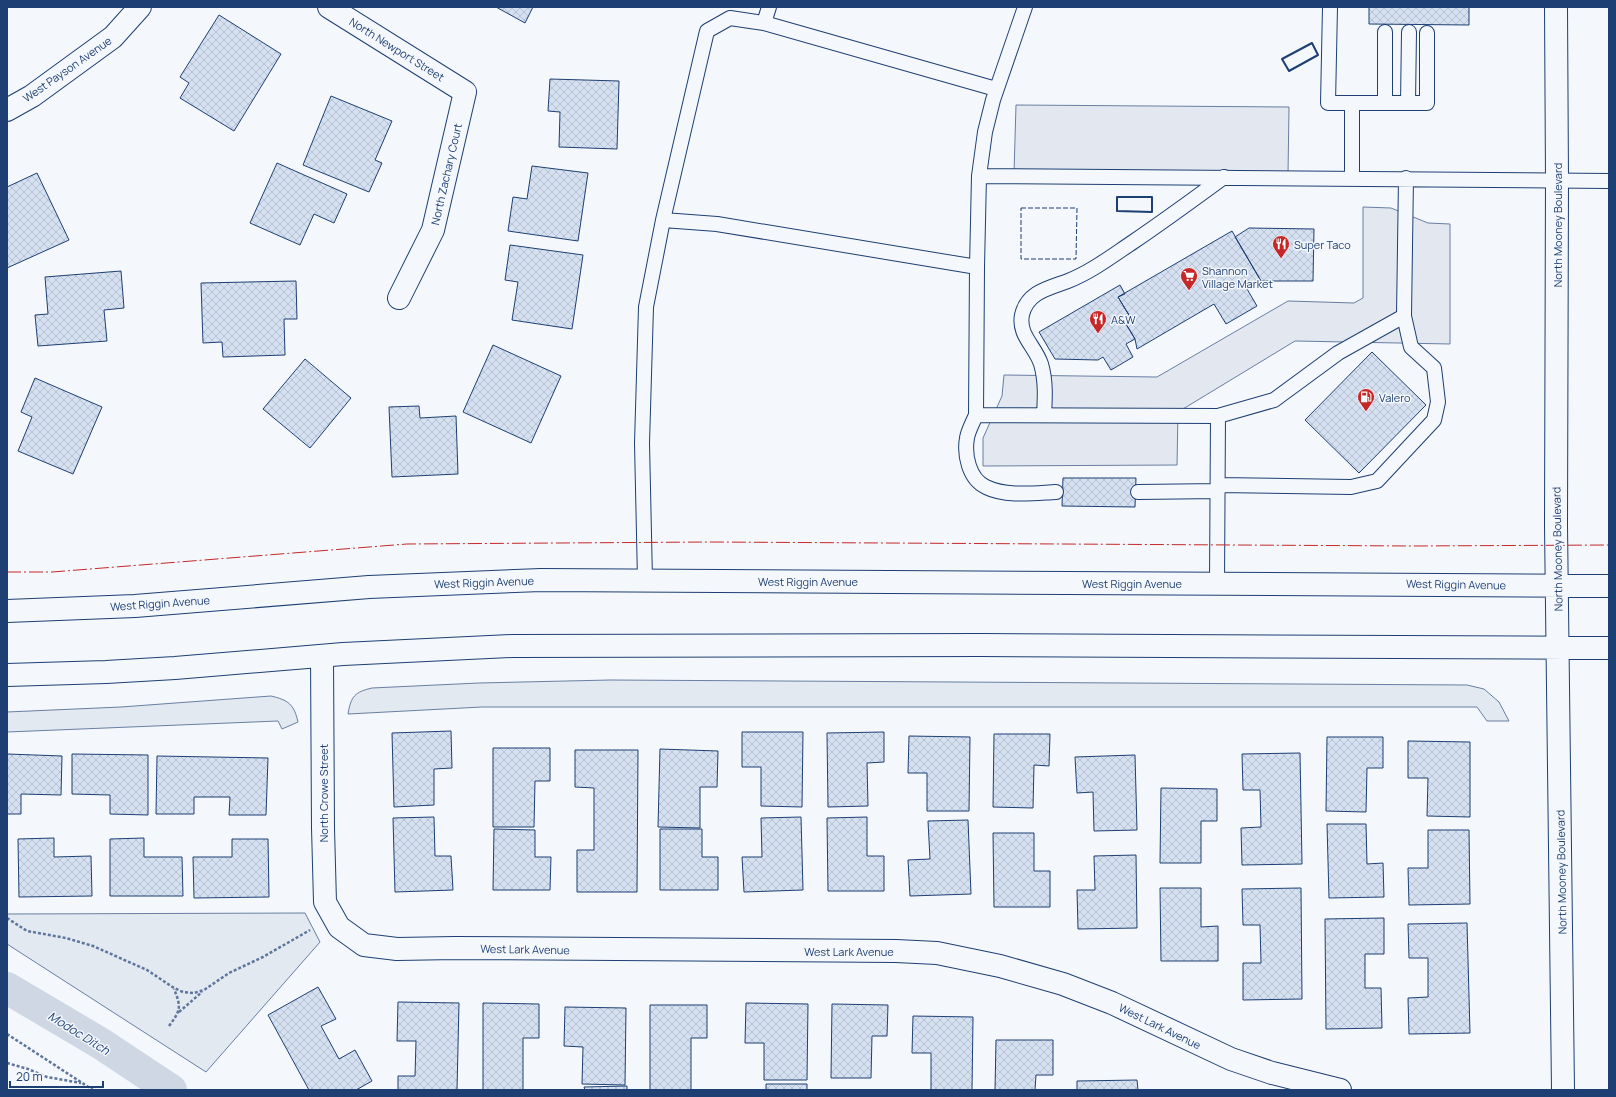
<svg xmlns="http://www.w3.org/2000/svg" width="1616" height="1097" font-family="Manrope,sans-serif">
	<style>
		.green { fill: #e3e9f0; stroke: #687fa3 }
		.parking { fill: #e3e8f0; stroke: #687fa3 }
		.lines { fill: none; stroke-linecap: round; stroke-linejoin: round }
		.canal { stroke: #cfd7e4; stroke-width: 32 }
		.building { fill: url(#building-cross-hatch); stroke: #1d3f73 }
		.lane-casing { stroke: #1d3f73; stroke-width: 16 }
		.street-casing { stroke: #1d3f73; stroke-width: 24 }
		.secondary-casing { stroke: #1d3f73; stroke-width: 24 }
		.path { stroke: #5e769c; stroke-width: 2.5; stroke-dasharray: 3 2; stroke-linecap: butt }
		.lane { stroke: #f4f7fb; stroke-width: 14 }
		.street { stroke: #f4f7fb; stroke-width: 22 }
		.secondary { stroke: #f4f7fb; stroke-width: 22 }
		.fence { stroke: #1d3f73; stroke-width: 1; stroke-dasharray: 5 2; stroke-linecap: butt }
		.wall { stroke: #1d3f73; stroke-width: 2 }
		.power { stroke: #c62828; stroke-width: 1; stroke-dasharray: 14 3 2 3; stroke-linecap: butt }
		.labels { text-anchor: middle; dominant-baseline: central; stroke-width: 3; stroke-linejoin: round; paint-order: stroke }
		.street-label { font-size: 11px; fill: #1d3f73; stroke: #f4f7fb }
		.poi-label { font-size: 11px; fill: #1d3f73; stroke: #f4f7fb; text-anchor: start }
		.water-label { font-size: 12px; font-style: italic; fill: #1d3f73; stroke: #f4f7fb }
	</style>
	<defs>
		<pattern id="building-cross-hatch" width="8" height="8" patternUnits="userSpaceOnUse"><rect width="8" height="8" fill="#d5e0f0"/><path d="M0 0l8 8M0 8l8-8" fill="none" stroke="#b6c1d1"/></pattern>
	</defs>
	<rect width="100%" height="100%" fill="#f4f7fb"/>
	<path class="green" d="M610,680L1467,685L1484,689L1499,702L1509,721H1487L1477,707H482L348,714C351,696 355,692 372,688L479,683Z
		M271,696C288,700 294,704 298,722L282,729L278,721L7,732V712L121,707Z
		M305,913L320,942L206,1072L7,944V914Z"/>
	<path class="parking" d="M1016,105L1289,107L1288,174L1014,173Z
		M1363,207L1391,208L1428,223L1450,224V344L1295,341L1178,412L1177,465L983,466V438L1002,396L1004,375L1157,377L1288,301L1354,303L1363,298Z"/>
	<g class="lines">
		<path class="canal" d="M7,988L100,1043L171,1090"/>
	</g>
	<path class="building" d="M496,7H533L525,23Z
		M1369,7H1469V25L1369,24Z
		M219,15L281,54L234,131L180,98L189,83L180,77Z
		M550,79L619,81L617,149L559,147L560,112L548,111Z
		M331,96L392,121L375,160L382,163L369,192L303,165Z
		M277,163L347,194L334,223L314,214L300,245L250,223Z
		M532,166L588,173L578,241L508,231L513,197L527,199Z
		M37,173L69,240L7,268V187Z
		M1249,228L1314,229L1313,281H1261L1235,237Z
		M1232,231L1261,281L1247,289L1257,306L1226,324L1214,304L1137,349L1135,339L1126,324L1132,320L1118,297Z
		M510,245L583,255L572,329L512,320L518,282L505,280Z
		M121,271L124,308L104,310L107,341L38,346L35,315L48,314L45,277Z
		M296,281L297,319H284L285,355L223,357L222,342L203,343L201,283Z
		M1120,285L1125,294L1118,297L1132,320L1126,324L1135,339L1126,344L1133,357L1111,370L1103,357L1098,360L1055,359L1039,332Z
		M493,345L561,376L531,443L463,412Z
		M1372,352L1426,405L1359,473L1305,420Z
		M305,359L351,398L310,448L263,409Z
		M35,378L102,407L73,474L18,451L32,417L21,412Z
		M419,406L420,418L456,416L458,474L392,477L389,407Z
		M1063,478H1136L1135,507L1062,506Z
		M451,731L452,768L434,769V805L394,807L392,733Z
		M742,732H803L802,807L761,806V767H742Z
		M884,732V762L867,763L868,806L828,807L827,733Z
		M994,734H1050L1049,766L1034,765L1033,808L993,807Z
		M909,736L970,737L969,811H927V773H908Z
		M1327,737H1383V768H1367L1366,812L1326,811Z
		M1408,741L1470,742V817L1427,816L1428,778H1408Z
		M493,748H550V781H535L534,827H493Z
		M660,749L718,751L717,787H700V828L658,827Z
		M575,750H638L637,892H577V850H594V788L575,787Z
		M1300,753L1302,864L1242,865L1241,828L1261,827L1260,790H1243L1242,754Z
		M7,754L62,756L61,795L21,794V814H7Z
		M72,754L148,755V815L110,814V795L72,794Z
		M1135,755L1137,830L1094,831L1093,792L1077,793L1075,757Z
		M157,756L268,758L266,815H229L230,797H194V814H156Z
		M1161,788L1217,789V821H1201V863H1160Z
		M434,817L435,856H451L453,890L395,892L393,818Z
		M801,817L803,890L744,892L742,857H762L761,818Z
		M867,817V856H884V891H828L827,818Z
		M968,820L971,894L910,896L908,860L930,859L928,821Z
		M1327,824H1366L1367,864L1383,863L1384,897L1329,898Z
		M494,829L535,830V857H551L550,890H493Z
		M660,829H702V857H718V890H660Z
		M1428,830H1469L1470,904L1409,905L1408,868H1428Z
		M993,833H1034V871H1050V907H994Z
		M54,838V857L91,856L92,896L19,897L18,839Z
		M144,838V857H182L183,896H110V839Z
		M232,839H268L269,897L194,898L193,857H232Z
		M1136,855L1137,928L1078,929L1077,890H1095L1094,856Z
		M1160,888H1201V927L1218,926V961H1161Z
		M1301,888L1302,999L1243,1000V963H1261L1260,925H1243L1242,889Z
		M1384,918V954H1365V988H1381L1382,1028L1326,1029L1325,919Z
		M1467,923L1470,1033L1409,1034L1408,998L1428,997V958H1409L1408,924Z
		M318,987L336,1019L321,1026L339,1059L355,1050L372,1081L356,1090H309L268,1015Z
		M398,1002L459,1003L457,1090H398V1076H415L416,1041H397Z
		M483,1003L539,1004V1038H523V1090H483Z
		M746,1003L808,1004L807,1080H764V1043H745Z
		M832,1004L888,1005L887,1036H872L871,1078H831Z
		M650,1005H707V1038H691V1090H650Z
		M565,1007L626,1008L625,1085L582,1084L583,1047L564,1046Z
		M913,1016L973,1017L972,1090H931V1053H912Z
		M996,1040H1053V1075H1036L1035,1090H995Z
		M1137,1080L1138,1090H1077V1081Z
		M766,1084H807V1090H766Z
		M627,1086V1090H585L584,1087Z"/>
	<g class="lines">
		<defs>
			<path id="lane" d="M1025,7L993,100L985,132L979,176L977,267L976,415L1218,416L1274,400L1338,353L1404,316L1406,178
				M1330,7L1328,103H1427V33
				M764,23L769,7
				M1385,103V32
				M1408,103L1409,32
				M979,176L1609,181
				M1352,178V103
				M663,220L707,31L730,18L764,23L996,89
				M976,415C973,422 968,431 967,438C964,455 969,479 986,487C1006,497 1035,493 1056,492
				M1044,415C1045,398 1046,381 1041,364C1035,346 1018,335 1022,315C1027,292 1049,288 1068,281C1091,272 1112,256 1133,242C1164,221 1194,199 1224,177
				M1218,485L1351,487L1377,481L1434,420L1438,402L1434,368L1411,347L1404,316
				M1138,492L1218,491
				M645,580L642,443L646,307L663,220L717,224L977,267
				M1217,583L1218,416"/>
			<path id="street" d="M329,7L465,92L433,230L399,298
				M7,110L32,96L113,37L140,7
				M322,656L323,828L325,902L339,927L364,945L397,949L455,948L896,951L937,953L1000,966L1063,984L1112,1003L1231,1059L1272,1073L1340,1090"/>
			<path id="secondary" d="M1556,7L1557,180L1556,526L1563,1090
				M7,611L135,606L369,587L541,580L1609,586
				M7,675L106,672L175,668L343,654L512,646L981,645L1609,648"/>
		</defs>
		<use href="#lane" class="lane-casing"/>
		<use href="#street" class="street-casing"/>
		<use href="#secondary" class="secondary-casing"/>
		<path class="path" d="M7,918L27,931L66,938L93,946L147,970L174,988L183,992L194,993L204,990L229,973L263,957L310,930
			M179,1012L202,992
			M169,1026C180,1011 182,1008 174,989
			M7,1034L93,1090
			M7,1063L28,1069L47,1077L81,1083"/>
		<use href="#lane" class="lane"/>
		<use href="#street" class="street"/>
		<use href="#secondary" class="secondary"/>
		<path class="fence" d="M1021,208H1077L1076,259H1021Z"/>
		<path class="wall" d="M1312,43L1318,55L1289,71L1282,59Z
			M1117,197H1152V212L1117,211Z"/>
		<path class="power" d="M7,572H52L407,544L710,542L1413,546L1609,545"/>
	</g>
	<defs>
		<symbol id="restaurant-pin" viewBox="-11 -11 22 30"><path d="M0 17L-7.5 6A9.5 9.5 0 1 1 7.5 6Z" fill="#c62828" stroke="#f4f7fb"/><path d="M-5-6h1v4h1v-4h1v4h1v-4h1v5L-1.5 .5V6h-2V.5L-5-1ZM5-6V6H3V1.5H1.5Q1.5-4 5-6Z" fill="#fff"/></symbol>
		<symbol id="supermarket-pin" viewBox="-11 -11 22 30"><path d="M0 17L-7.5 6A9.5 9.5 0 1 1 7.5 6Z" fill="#c62828" stroke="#f4f7fb"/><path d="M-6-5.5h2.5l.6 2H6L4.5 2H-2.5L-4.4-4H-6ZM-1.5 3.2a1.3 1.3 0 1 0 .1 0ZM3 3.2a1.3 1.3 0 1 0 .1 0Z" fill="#fff"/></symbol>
		<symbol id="fuel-pin" viewBox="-11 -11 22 30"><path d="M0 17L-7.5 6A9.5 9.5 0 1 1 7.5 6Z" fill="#c62828" stroke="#f4f7fb"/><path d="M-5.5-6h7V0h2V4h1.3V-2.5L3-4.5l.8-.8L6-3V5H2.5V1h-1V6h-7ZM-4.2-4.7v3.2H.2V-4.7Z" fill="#fff"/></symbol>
	</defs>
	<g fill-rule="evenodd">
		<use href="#restaurant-pin" x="1271" y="234" width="20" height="27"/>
		<use href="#supermarket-pin" x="1179" y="266" width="20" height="27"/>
		<use href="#restaurant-pin" x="1088" y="309" width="20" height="27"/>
		<use href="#fuel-pin" x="1356" y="387" width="20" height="27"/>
	</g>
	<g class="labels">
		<g class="street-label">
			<text transform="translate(397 49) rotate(32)">North Newport Street</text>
			<text transform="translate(67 69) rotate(-35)">West Payson Avenue</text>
			<text transform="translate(446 174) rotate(-77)">North Zachary Court</text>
			<text transform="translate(1557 225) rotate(-90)">North Mooney Boulevard</text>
			<text transform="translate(1557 549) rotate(-91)">North Mooney Boulevard</text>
			<text x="808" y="581">West Riggin Avenue</text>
			<text transform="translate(484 582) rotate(-2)">West Riggin Avenue</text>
			<text x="1132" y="583">West Riggin Avenue</text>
			<text transform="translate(1456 584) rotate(1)">West Riggin Avenue</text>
			<text transform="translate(160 603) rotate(-4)">West Riggin Avenue</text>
			<text transform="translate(323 793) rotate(-90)">North Crowe Street</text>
			<text transform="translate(1561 872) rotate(-91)">North Mooney Boulevard</text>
			<text transform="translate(525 949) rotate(1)">West Lark Avenue</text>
			<text x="849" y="951">West Lark Avenue</text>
			<text transform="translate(1160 1026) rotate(26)">West Lark Avenue</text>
		</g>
		<g class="poi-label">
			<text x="1294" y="244">Super Taco</text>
			<text x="1202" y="270">Shannon<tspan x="1202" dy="13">Village Market</tspan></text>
			<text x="1111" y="319">A&amp;W</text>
			<text x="1379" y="397">Valero</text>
		</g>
		<g class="water-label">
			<text transform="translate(79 1033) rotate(32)">Modoc Ditch</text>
		</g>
	</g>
	<rect width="1616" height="1097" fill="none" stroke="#1d3f73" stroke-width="16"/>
	<path d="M10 1081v6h93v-6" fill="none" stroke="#1d3f73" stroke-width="2"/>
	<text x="16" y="1081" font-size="12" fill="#1d3f73" stroke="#f4f7fb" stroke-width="3" paint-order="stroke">20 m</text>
</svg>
